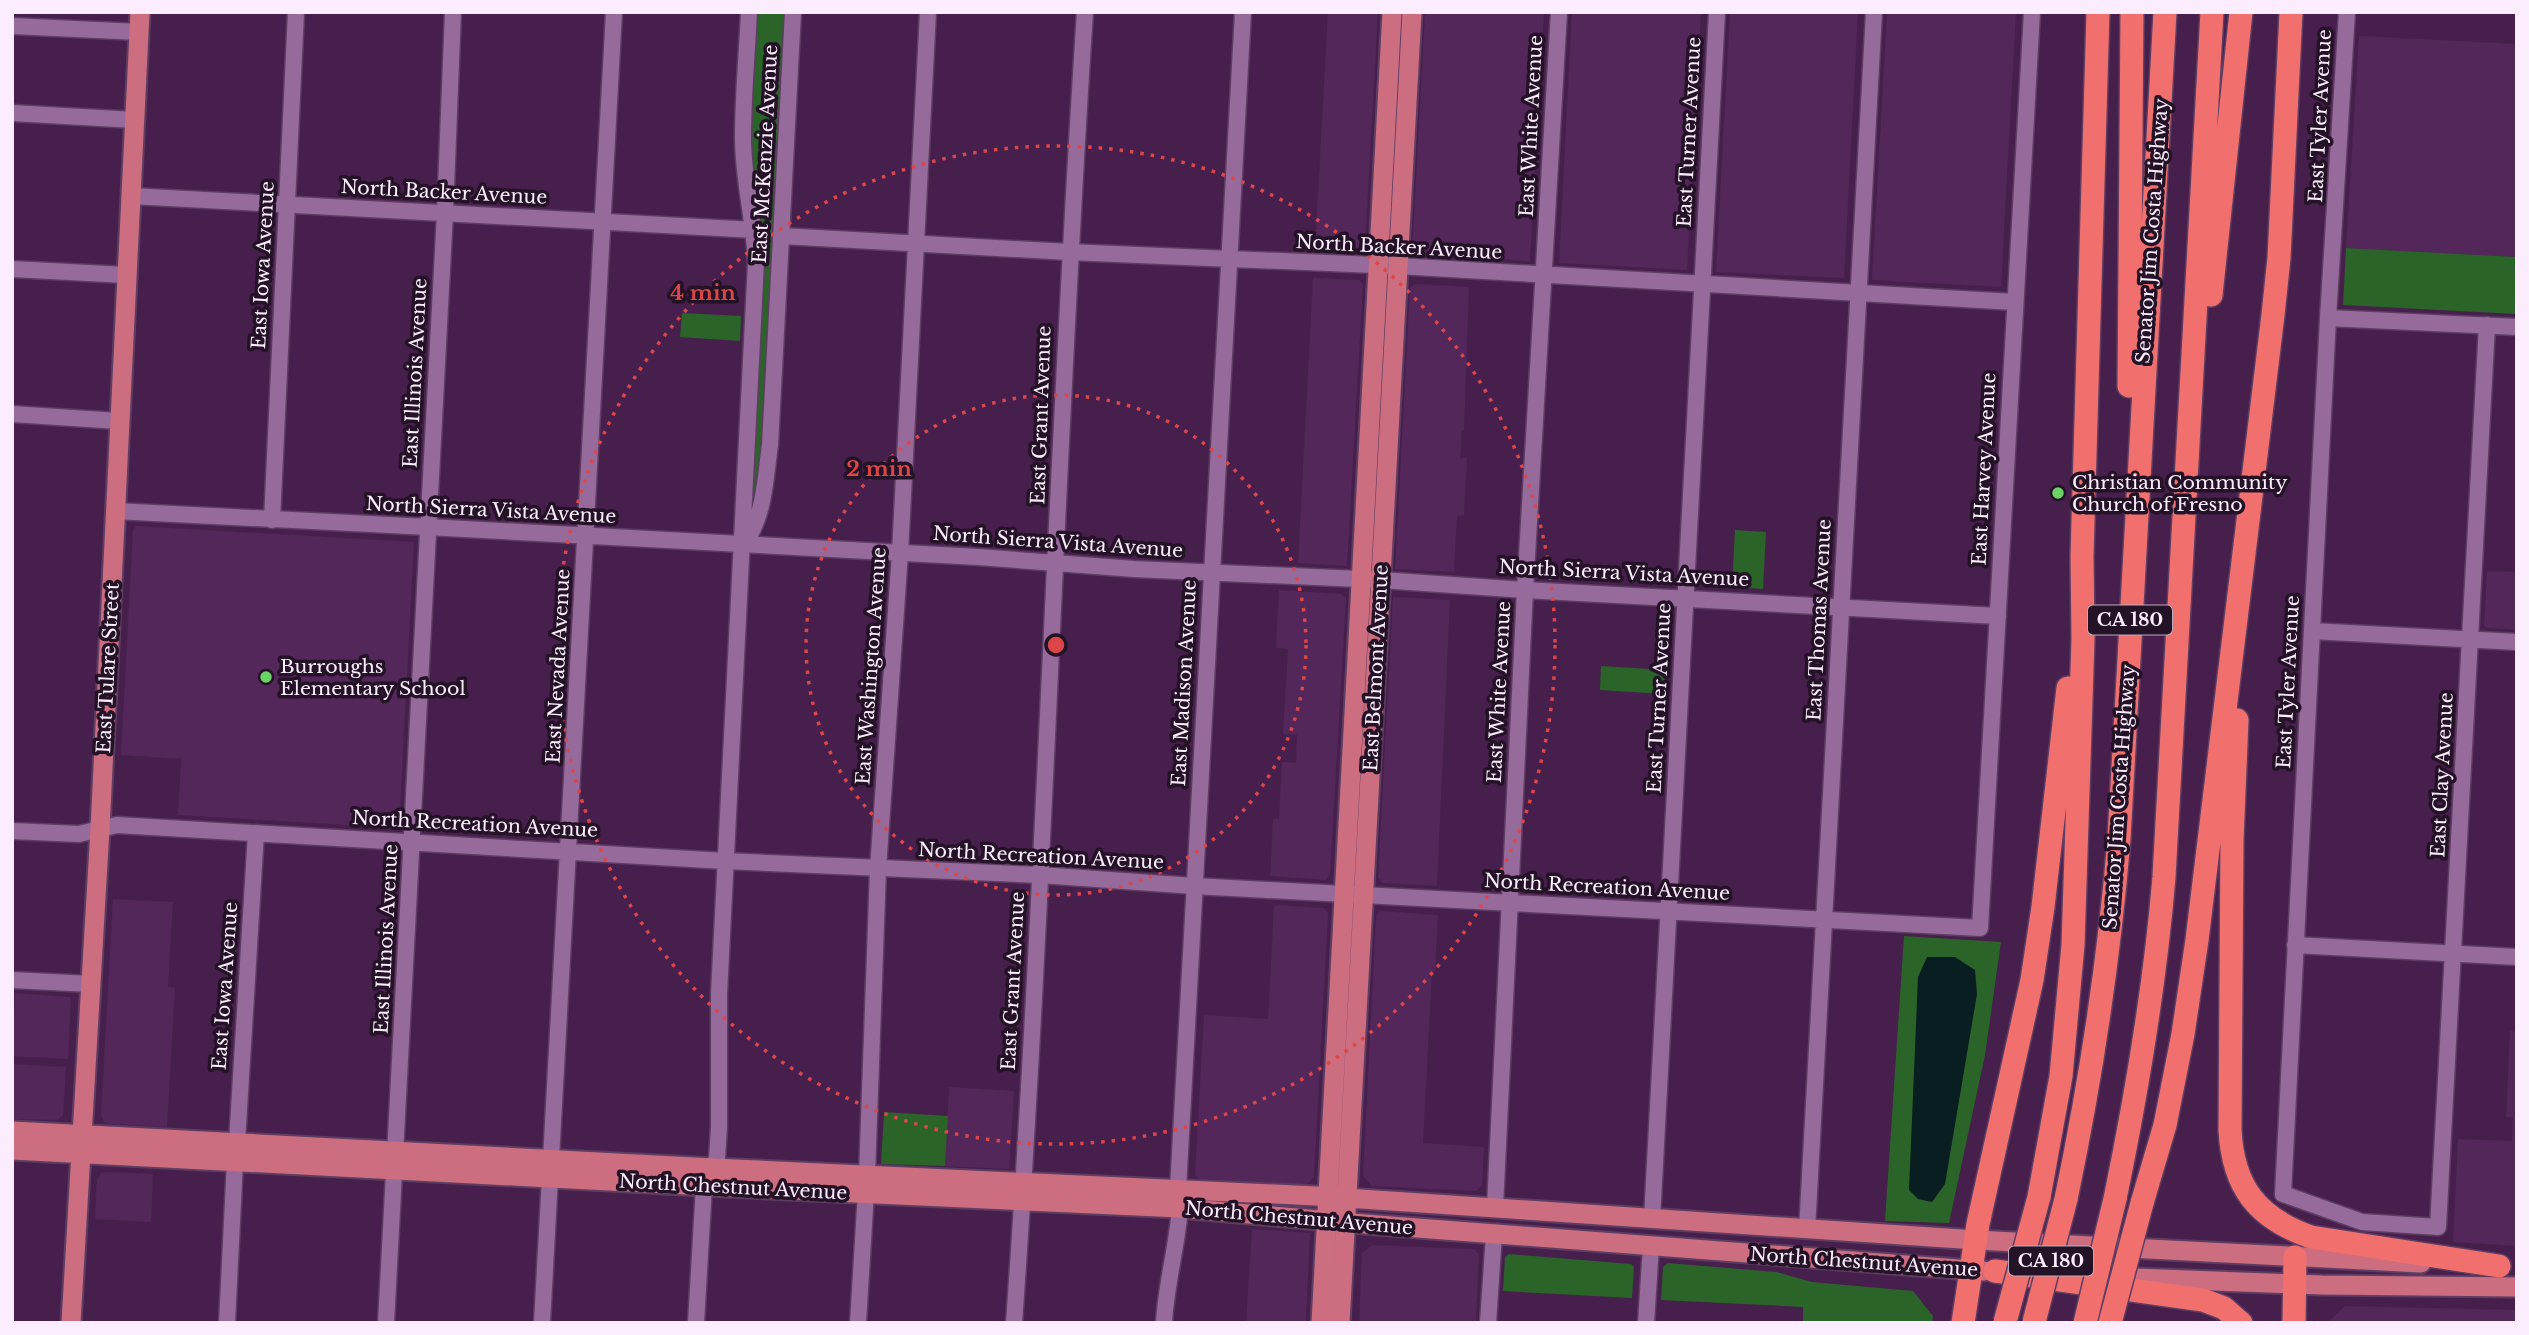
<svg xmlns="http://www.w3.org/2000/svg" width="2529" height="1335" font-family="'Libre Baskerville',serif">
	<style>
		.built { fill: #532759 }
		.green { fill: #2a6428 }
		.water { fill: #091e20 }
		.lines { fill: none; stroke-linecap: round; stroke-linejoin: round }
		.minor-casing { stroke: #5e3d62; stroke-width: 19 }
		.major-casing { stroke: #5e3d62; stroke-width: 23 }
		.highway-casing { stroke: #5e3d62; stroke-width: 26 }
		.minor { stroke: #966a9b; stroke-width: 16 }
		.major { stroke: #cd6e80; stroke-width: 19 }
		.highway { stroke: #f1706e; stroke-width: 23 }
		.highway-bridge-casing { stroke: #5e3d62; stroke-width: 26; stroke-linecap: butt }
		.highway-bridge { stroke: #f1706e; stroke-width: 23 }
		.ring { fill: none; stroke: #dc4648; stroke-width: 3.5; stroke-dasharray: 3.5 7 }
		.poi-dot { fill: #69d464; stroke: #241226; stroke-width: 2.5 }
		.labels { text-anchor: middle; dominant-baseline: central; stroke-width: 7; stroke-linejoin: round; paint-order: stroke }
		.shield { fill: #241226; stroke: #bbabbd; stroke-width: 2 }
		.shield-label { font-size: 18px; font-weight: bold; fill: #fcedfe }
		.street-label { font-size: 19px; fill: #fcedfe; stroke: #241226 }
		.poi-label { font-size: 19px; fill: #fcedfe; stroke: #241226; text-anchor: start }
		.centre { fill: #dc4648; stroke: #241226; stroke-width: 3.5 }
		.ring-label { font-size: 21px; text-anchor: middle; font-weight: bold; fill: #dc4648; stroke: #241226; stroke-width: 7; stroke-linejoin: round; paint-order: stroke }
	</style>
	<rect width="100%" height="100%" fill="#471f4c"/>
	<path class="built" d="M1328,12H1378L1365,247L1360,252L1315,249Z
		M1425,12H1544L1530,261L1417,255L1412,251Z
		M1572,12H1701L1687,270L1559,263Z
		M1730,12H1858L1844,278L1716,272Z
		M1887,12H2016L2001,287L1872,280Z
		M2359,36L2517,44V257L2346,248Z
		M1313,278L1359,280L1363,285L1347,566L1298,563Z
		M1415,284L1469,287L1464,430H1462L1460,458H1467L1464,515L1457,516L1454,572L1395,569L1410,288Z
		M136,526L414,542L399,828L178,815L181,759L121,755L133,530Z
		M2487,571L2517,572V630L2487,628L2484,625Z
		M1279,590L1342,594L1346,598L1330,875L1326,880L1270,876L1273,819H1279L1282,762L1296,763L1297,735L1283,734L1288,649L1276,648Z
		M1393,597L1450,600L1437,886L1382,883L1378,878Z
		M113,899L173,902L168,987L175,988L167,1127L110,1124L104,1122L101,1115Z
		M1274,905L1324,908L1328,913L1314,1177L1306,1185L1199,1179L1195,1175L1204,1015L1268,1019Z
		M1380,911L1438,915L1435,972L1432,973L1423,1143L1484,1147L1482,1186L1476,1191L1372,1186L1363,1176L1376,916Z
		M15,993L71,997L68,1059L12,1056Z
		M2510,1031L2517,1032V1246L2453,1242L2458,1139L2512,1141L2513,1117H2506Z
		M12,1064L66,1067L63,1115L57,1120L12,1119Z
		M949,1087L1014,1091L1009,1169L945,1166Z
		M107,1172L153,1174L151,1222L95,1219L97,1180L101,1173Z
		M1252,1229L1310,1233L1306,1323H1246Z
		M1372,1245L1474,1249L1479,1254L1476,1323H1359L1362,1253Z
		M2345,1306L2517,1310V1323H2327Z"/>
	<path class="green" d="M756,12H787L763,443L748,530L763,242L749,140Z
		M2346,248L2517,257V314L2343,305Z
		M682,313L741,316L740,341L680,337Z
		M1735,530L1766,532L1763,589L1732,587Z
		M1601,666L1666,670L1664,694L1600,690Z
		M1904,936L2001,942L1985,1055L1949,1223L1885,1221Z
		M884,1112L948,1116L945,1166L881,1164Z
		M1509,1254L1631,1264L1634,1267L1632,1298L1503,1291L1505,1257Z
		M1668,1263L1776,1272L1812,1282L1913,1291L1933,1316L1932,1323H1803V1307L1661,1300L1663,1267Z"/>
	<path class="water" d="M1927,957H1955L1975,970L1977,994L1945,1184L1932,1202L1918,1199L1909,1190L1918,977Z"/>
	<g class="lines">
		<defs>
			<path id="minor" d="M2347,12L2328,318L2283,1194L2362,1222L2438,1227L2487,325
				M12,26L139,32
				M12,113L135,120
				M131,196L755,230
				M782,236L1069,252L1398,266L2014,302
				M12,269L126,275
				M2328,318L2517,327
				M12,414L118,421
				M115,511L428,527L978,557L1134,569L1381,580L1525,590L1998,616
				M272,520L296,12
				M743,545C765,517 765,479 770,445L793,12
				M2312,631L2517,642
				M12,831L79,834L117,825L725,861L1040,875L1194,886L1980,928L2032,12
				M2295,945L2517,957
				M12,980L90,984
				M237,1142L256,833
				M1178,1189L1243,12
				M1495,1207L1525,590L1559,12
				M1652,1219L1717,12
				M1807,1230L1874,12
				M227,1323L235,1161
				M386,1323L445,213L453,12
				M542,1323L614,12
				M696,1323L704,1186L717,1158L719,1127V994L756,262C754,220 743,179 743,138C743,96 747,54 749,12
				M858,1323L867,1175L878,869L900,553L928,12
				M1014,1323C1045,886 1056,449 1085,12
				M1164,1323C1166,1284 1177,1247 1180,1208
				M1488,1323L1494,1234
				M1646,1323L1651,1246"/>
			<path id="major" d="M12,1131L713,1168L1316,1196L1976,1240L2421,1263
				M12,1150L704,1186L1180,1208L1365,1224L1984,1271
				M2108,1277L2322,1285L2517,1287
				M71,1323L100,829L140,12
				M1321,1323L1392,12
				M1340,1323L1412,12"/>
			<path id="highway" d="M2211,295L2241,12
				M2129,386L2132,12
				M2237,720L2232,840L2230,1130C2233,1187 2257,1218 2311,1237L2499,1266
				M2039,1197L2061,1076L2073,945L2083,639L2082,556L2098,12
				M2066,1199C2091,1079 2109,961 2119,839L2165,12
				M2115,1199C2137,1092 2155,986 2164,877L2212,12
				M2142,1203L2165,1125L2183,1034L2197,940L2273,315L2279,258L2291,12
				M1995,1271L2203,1300L2224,1308L2241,1323
				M1963,1323L1978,1224L2032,980L2043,907L2068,688
				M2294,1323L2295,1257"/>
		</defs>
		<use href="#minor" class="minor-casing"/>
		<use href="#major" class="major-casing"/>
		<use href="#highway" class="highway-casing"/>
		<use href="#minor" class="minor"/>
		<use href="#major" class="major"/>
		<use href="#highway" class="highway"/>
		<defs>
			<path id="highway-bridge" d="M2005,1322L2039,1197
				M2034,1322L2066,1199
				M2085,1323L2115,1199
				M2110,1323L2142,1203"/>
		</defs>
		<use href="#highway-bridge" class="highway-bridge-casing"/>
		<use href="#highway-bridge" class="highway-bridge"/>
	</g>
	<g class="ring">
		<circle cx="1056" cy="645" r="250"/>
		<circle cx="1056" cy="645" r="499"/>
	</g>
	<g class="poi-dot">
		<circle cx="2058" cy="493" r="7"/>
		<circle cx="266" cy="677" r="7"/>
	</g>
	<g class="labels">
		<g class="shield">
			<rect x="2088" y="605.5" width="84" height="29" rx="5"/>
			<rect x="2009" y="1246.5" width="84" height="29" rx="5"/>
		</g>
		<g class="shield-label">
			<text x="2130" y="620">CA 180</text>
			<text x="2051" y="1261">CA 180</text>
		</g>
		<g class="street-label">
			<text transform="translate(2320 116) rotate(-87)">East Tyler Avenue</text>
			<text transform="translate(1531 126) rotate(-87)">East White Avenue</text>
			<text transform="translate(1689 132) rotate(-87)">East Turner Avenue</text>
			<text transform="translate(765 154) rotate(-87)">East McKenzie Avenue</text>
			<text transform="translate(444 192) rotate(3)">North Backer Avenue</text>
			<text transform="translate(2152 231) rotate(-86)">Senator Jim Costa Highway</text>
			<text transform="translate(1399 247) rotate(3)">North Backer Avenue</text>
			<text transform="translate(263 265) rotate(-87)">East Iowa Avenue</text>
			<text transform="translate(415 373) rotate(-87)">East Illinois Avenue</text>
			<text transform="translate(1041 415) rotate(-88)">East Grant Avenue</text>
			<text transform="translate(1984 469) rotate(-87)">East Harvey Avenue</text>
			<text transform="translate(491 510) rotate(3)">North Sierra Vista Avenue</text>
			<text transform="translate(1058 542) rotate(4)">North Sierra Vista Avenue</text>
			<text transform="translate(1624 573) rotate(3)">North Sierra Vista Avenue</text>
			<text transform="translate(1819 620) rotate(-87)">East Thomas Avenue</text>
			<text transform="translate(558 666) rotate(-87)">East Nevada Avenue</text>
			<text transform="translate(871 666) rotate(-86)">East Washington Avenue</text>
			<text transform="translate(108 668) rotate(-87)">East Tulare Street</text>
			<text transform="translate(1376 668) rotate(-87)">East Belmont Avenue</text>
			<text transform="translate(2288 682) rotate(-87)">East Tyler Avenue</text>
			<text transform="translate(1184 683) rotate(-87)">East Madison Avenue</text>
			<text transform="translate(1499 692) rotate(-87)">East White Avenue</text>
			<text transform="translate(1659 698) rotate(-87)">East Turner Avenue</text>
			<text transform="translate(2442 775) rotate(-87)">East Clay Avenue</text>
			<text transform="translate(2119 797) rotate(-86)">Senator Jim Costa Highway</text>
			<text transform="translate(475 824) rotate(3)">North Recreation Avenue</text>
			<text transform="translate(1041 856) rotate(3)">North Recreation Avenue</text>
			<text transform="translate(1607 887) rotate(3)">North Recreation Avenue</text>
			<text transform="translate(386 939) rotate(-87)">East Illinois Avenue</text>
			<text transform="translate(1013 981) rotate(-87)">East Grant Avenue</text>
			<text transform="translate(225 986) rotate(-86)">East Iowa Avenue</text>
			<text transform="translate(733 1187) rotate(3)">North Chestnut Avenue</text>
			<text transform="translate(1299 1218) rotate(5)">North Chestnut Avenue</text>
			<text transform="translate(1864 1262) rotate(4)">North Chestnut Avenue</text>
		</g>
		<g class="poi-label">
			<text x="2072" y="482">Christian Community<tspan x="2072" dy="22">Church of Fresno</tspan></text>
			<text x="280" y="666">Burroughs<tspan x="280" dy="22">Elementary School</tspan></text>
		</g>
	</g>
	<circle cx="1056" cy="645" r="10" class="centre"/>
	<g class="ring-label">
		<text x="703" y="300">4 min</text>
		<text x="879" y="476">2 min</text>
	</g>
	<rect width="2529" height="1335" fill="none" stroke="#fcedfe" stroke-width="28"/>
</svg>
